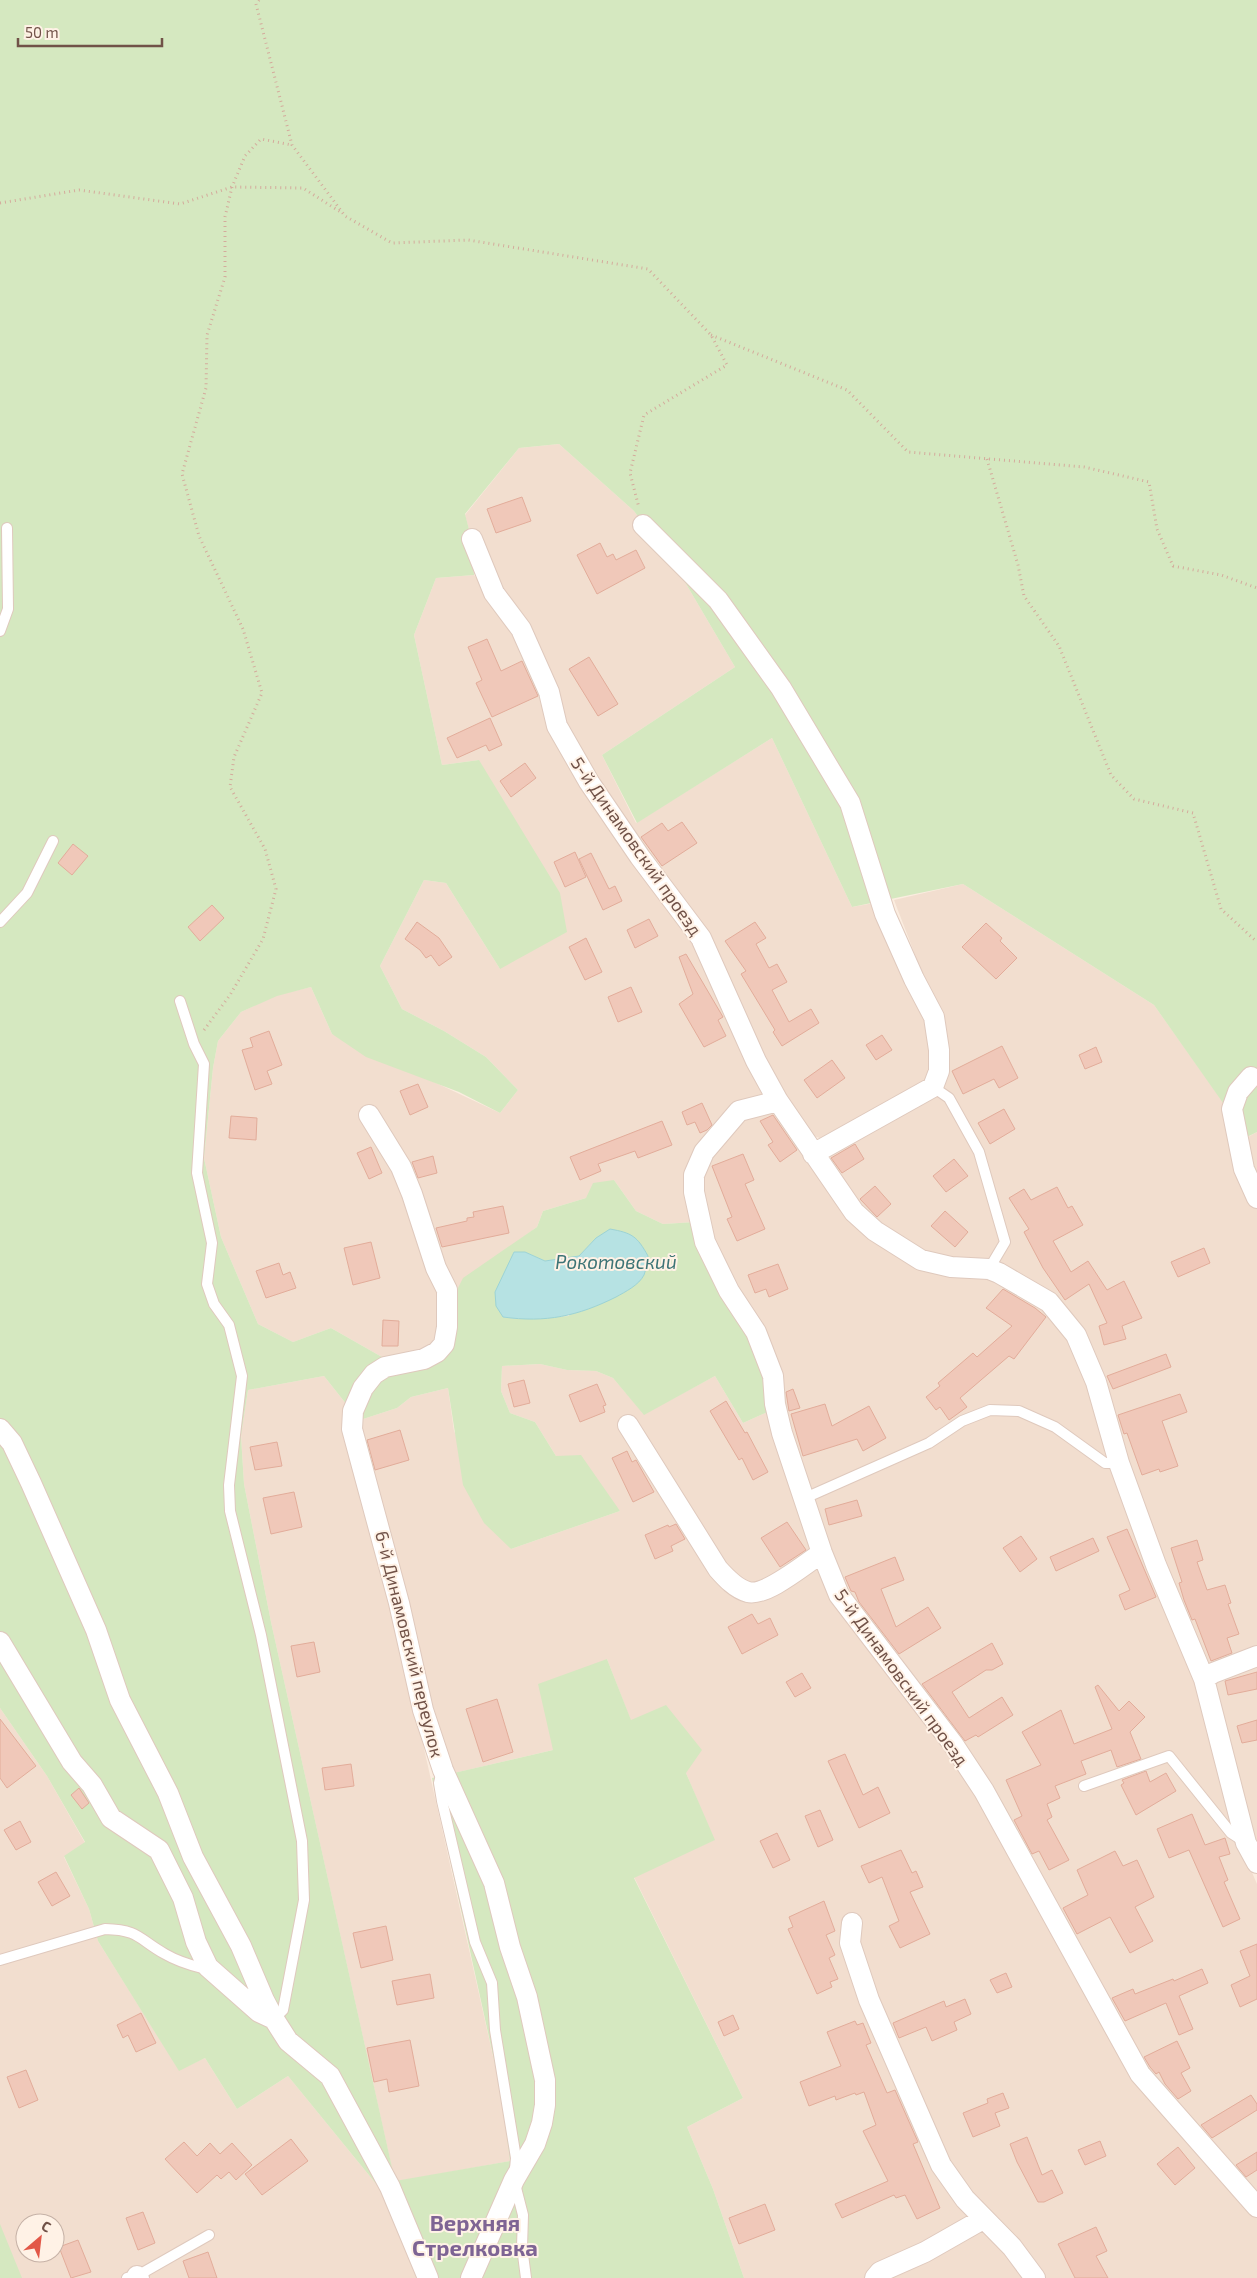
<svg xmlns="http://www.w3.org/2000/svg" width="1257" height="2278" font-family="'Exo 2',sans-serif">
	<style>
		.residential { fill: #f2decf; fill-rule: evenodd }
		.green { fill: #d5e8c0; fill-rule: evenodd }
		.water { fill: #b6e2e3; stroke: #9cd3d5 }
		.building { fill: #f0c8b9; stroke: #e2ac9a }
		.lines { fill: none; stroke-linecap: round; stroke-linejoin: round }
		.service-casing { stroke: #dfc9bd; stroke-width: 12 }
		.minor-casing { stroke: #dfc9bd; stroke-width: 22 }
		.path { stroke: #d4ab9c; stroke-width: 3; stroke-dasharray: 1 4; stroke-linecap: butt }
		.service { stroke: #fff; stroke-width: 10 }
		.minor { stroke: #fff; stroke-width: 20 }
		.labels { text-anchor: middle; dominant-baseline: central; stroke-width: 4; stroke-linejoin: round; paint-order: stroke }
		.street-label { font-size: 18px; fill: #715248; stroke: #fff2e6 }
		.water-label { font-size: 19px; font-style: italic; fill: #3d7476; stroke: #fff2e6 }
		.district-label { font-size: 22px; font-weight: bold; fill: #7e6494; stroke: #fff2e6 }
	</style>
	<rect width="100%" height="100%" fill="#fbede0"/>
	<path class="residential" d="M559,444L634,511L679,572L735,667L602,755L636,823L772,738L852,907L874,903L931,1027L929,1085L825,1140L806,1133L741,1018L592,779L471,537L465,515L519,448Z
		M474,575L489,595L530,659L546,696L698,942L717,1000L736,1029L771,1097L700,1151L695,1222L663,1224L636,1211L614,1180L586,1198L543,1211L537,1227L500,1254L453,1347L389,1361L331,1328L293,1342L258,1324L221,1237L204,1158L213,1068L218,1041L241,1012L277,995L311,987L332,1034L500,1113L518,1090L486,1057L444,1031L402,1009L380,966L424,880L446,883L500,969L479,760L442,765L414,635L436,578Z
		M963,884L1154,1005L1248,1137L1257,1132V1849L1203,1667L1052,1299L921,1256L877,1228L824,1154L942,1077L922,973L894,900Z
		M772,1109L871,1237L985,1274L1038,1301L1072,1340L1198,1683L1244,1854L1257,1884V2200L1144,2071L1079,1952L844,1591L713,1241L700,1189L711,1152L742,1115Z
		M540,1364L567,1370L596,1371L613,1378L644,1414L715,1376L743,1423L772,1410L814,1543L979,1794L1136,2077L1257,2213V2278H1043L984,2220L866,2278H744L713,2189L687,2127L743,2098L634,1877L714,1840L686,1773L631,1721L607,1659L553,1750L450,1774L357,1421L397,1408L411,1397L448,1388L454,1431L511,1549L620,1511L556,1456L535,1422L510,1413L501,1391L502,1366Z
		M324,1376L347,1405L501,2092L510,2161L395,2182L271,1622L244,1484L241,1435L248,1390Z
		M0,1708L47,1776L85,1843L64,1857L89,1909L98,1941L179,2070L205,2058L237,2109L288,2076L377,2185L380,2181L423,2278H0ZM25,2223H55V2253H25Z
		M978,2231H988L1030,2278H882Z"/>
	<path class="green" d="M0,0H1257V1132L1247,1137L1154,1005L963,884L852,907L772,738L637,823L602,755L735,667L679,572L634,511L559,444L519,448L465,514L471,537L474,575L436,578L414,635L442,765L479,760L560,893L567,932L500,969L446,883L424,880L380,966L402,1009L444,1031L486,1057L518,1090L500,1113L459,1092L366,1057L332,1034L311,987L277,996L241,1012L218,1041L213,1068L204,1158L221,1237L258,1324L293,1342L331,1328L389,1361L347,1405L324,1376L248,1390L241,1436L244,1484L271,1622L395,2181L510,2161L501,2092L432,1778L553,1750L538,1684L607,1659L631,1720L666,1705L702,1750L686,1773L715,1840L634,1878L743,2098L687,2127L713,2189L744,2278H423L380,2181L377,2185L288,2076L237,2109L205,2058L179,2071L98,1941L89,1909L64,1856L85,1842L47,1776L0,1708Z
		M614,1180L636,1211L663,1224L695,1222L752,1336L772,1410L743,1423L715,1376L644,1415L613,1378L596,1371L567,1370L540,1364L502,1366L501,1391L510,1413L535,1422L556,1456L581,1455L620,1511L511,1549L484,1523L463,1485L448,1388L411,1397L397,1408L357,1421L378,1379L430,1364L455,1294L463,1278L537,1227L543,1211L586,1198L593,1183ZM596,1238L569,1316L518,1319L503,1317L506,1272L514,1252H525L545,1261L579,1256Z
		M0,2224L22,2278H0Z"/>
	<path class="water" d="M610,1229C632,1233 637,1236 648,1256C647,1262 646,1270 644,1275C639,1285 625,1292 616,1297C578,1316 546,1323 503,1317L496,1306L495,1292L514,1252H525L545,1261L579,1256L596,1238Z"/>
	<path class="building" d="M522,497L531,521L496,533L487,509Z
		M600,543L607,557L613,554L616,560L636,550L645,568L597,594L577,555Z
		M487,639L501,671L522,661L538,696L492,717L476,683L482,680L468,647Z
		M589,657L618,704L598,716L569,669Z
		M490,718L502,745L489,751L486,745L457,758L447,738Z
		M525,763L536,778L511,797L500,781Z
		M682,822L697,843L662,866L641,837L662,823L668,831Z
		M73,844L88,856L72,875L58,863Z
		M575,852L586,877L565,887L554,862Z
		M591,853L609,889L615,886L622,901L603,910L579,859Z
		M212,905L224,918L200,941L188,927Z
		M649,919L658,936L635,948L627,930Z
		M417,922L439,938L452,957L439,966L431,955L426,958L420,950L405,939Z
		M755,922L766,938L756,944L769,968L777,964L787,982L772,990L789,1022L811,1009L819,1023L782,1046L773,1032L775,1030L741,974L746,971L725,941Z
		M986,923L1002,938L1000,941L1017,958L996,979L962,947Z
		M586,938L602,972L585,980L569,947Z
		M686,954L723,1017L718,1020L726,1036L704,1047L679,1004L693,994L679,957Z
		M631,987L642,1012L618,1022L608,997Z
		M269,1031L282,1065L267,1071L272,1084L255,1090L242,1050L253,1047L250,1038Z
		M882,1035L892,1050L876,1060L866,1045Z
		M1002,1046L1018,1078L999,1088L994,1079L963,1094L952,1071Z
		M1096,1047L1102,1062L1085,1069L1079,1055Z
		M832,1060L845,1078L817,1098L804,1080Z
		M418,1084L428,1107L410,1115L400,1091Z
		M702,1103L712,1125L707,1130L700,1133L695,1122L687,1125L682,1112Z
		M1004,1109L1015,1129L990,1144L978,1123Z
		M773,1115L797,1150L780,1162L768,1145L773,1142L760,1121Z
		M231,1116L257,1118L256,1140L229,1138Z
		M662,1121L672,1145L638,1158L635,1151L598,1164L601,1171L580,1180L570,1157Z
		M855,1144L864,1159L842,1173L831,1158Z
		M371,1147L382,1173L369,1179L357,1153Z
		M743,1154L754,1180L745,1184L765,1229L737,1241L727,1219L732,1217L712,1166Z
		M433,1156L437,1173L418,1178L412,1162Z
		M954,1159L968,1176L946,1192L933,1176Z
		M875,1186L891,1204L877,1217L860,1199Z
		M1057,1187L1068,1208L1072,1206L1083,1225L1053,1241L1071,1272L1088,1261L1107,1290L1124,1281L1142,1318L1122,1326L1126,1339L1104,1345L1099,1326L1107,1323L1089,1284L1065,1300L1043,1268L1024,1232L1029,1229L1009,1198L1024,1189L1031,1200Z
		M503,1206L509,1233L442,1247L436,1228L467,1221V1218L474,1217L473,1212Z
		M945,1211L968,1232L955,1247L931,1226Z
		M371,1242L380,1278L353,1285L344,1248Z
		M1204,1248L1210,1263L1178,1277L1171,1262Z
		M279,1263L283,1275L290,1272L296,1288L266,1298L256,1271Z
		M778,1264L788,1289L769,1297L766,1289L755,1293L748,1275Z
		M1003,1289L1035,1308L1046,1317L1014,1359L1009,1356L960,1398L967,1407L949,1420L940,1407L936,1410L926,1397L940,1386L938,1383L973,1353L977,1357L1012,1326L986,1308Z
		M383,1320L399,1321L398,1346H382Z
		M1166,1354L1171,1367L1113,1389L1107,1376Z
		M524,1380L530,1403L514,1407L508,1384Z
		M597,1384L606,1405L603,1406L605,1412L580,1422L569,1395Z
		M793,1389L800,1408L789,1411L786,1392Z
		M1180,1394L1187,1412L1162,1421L1178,1466L1160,1472L1159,1469L1142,1475L1127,1433L1124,1434L1118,1415Z
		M726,1401L745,1433L747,1432L768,1472L753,1480L742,1458L739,1460L710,1411Z
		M825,1404L832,1426L869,1406L886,1438L863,1451L857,1439L803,1456L791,1414Z
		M400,1430L409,1460L375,1470L367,1440Z
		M277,1442L282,1466L255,1470L250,1447Z
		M627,1451L632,1462L636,1460L654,1492L633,1502L612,1458Z
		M294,1492L302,1527L271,1534L263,1498Z
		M857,1500L862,1516L829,1525L825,1509Z
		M787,1522L806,1550L780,1567L761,1538Z
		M676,1524L685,1539L671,1546L673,1551L655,1559L645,1535L668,1525L669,1527Z
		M1127,1529L1156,1597L1125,1610L1119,1595L1130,1590L1107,1537Z
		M1021,1536L1037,1559L1020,1572L1003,1548Z
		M1093,1538L1099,1551L1056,1571L1050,1557Z
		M1197,1540L1203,1560L1197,1562L1207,1590L1225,1585L1231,1603L1228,1604L1239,1634L1227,1638L1232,1653L1211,1661L1195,1619L1192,1620L1184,1600L1179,1583L1182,1582L1171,1548Z
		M895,1557L904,1580L881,1589L896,1627L928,1607L941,1628L899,1654L859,1602L855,1592L851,1591L845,1577Z
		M752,1614L758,1624L770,1618L778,1635L742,1654L728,1627Z
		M314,1642L320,1672L297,1677L291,1646Z
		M992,1643L1003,1664L992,1670H986L952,1692L969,1718L1002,1697L1013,1715L978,1737L976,1735L965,1741L922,1684Z
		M1257,1672V1689L1228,1695L1225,1681Z
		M802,1673L811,1688L795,1697L786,1682Z
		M1098,1685L1119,1711L1129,1701L1145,1717L1130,1732L1141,1759L1117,1767L1111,1750L1081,1761L1086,1774L1055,1786L1060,1798L1047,1804L1052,1817L1047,1820L1069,1860L1049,1870L1039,1851L1032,1854L1014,1820L1022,1816L1006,1780L1041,1765L1022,1732L1061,1710L1074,1744L1112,1729L1095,1687Z
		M497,1699L513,1752L483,1762L466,1709Z
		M0,1719L36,1766L7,1788L0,1778Z
		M1257,1720V1740L1242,1743L1237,1726Z
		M845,1754L863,1795L878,1787L890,1813L859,1828L828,1761Z
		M351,1764L354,1786L325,1790L322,1768Z
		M1146,1771L1150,1782L1166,1773L1176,1791L1136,1815L1121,1785L1124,1783L1122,1780Z
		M79,1788L89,1803L82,1809L71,1795Z
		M820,1810L833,1840L818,1847L805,1816Z
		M1192,1814L1205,1845L1225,1838L1230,1854L1219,1857L1228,1880L1224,1882L1240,1919L1223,1927L1189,1850L1169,1858L1157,1829Z
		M20,1821L31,1842L16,1850L4,1830Z
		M777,1833L790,1860L773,1868L760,1841Z
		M901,1850L912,1873L916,1871L923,1887L910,1892L930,1934L900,1948L889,1926L899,1921L882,1877L869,1883L861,1866Z
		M1115,1851L1123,1866L1137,1860L1154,1897L1135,1907L1153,1941L1130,1953L1110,1917L1077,1934L1063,1908L1088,1895L1077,1870Z
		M56,1872L70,1896L52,1906L38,1882Z
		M824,1901L835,1931L826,1935L835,1955L829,1958L838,1979L830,1982L832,1987L817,1994L788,1929L793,1927L789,1917Z
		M386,1926L393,1960L361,1968L353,1933Z
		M1257,1944V1999L1240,2007L1231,1985L1250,1976L1240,1951Z
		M1202,1969L1208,1983L1179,1996L1193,2029L1179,2035L1166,2003L1125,2021L1112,1998L1133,1989L1135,1994L1173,1979L1174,1981Z
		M1006,1973L1012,1987L997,1993L990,1980Z
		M430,1974L434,1998L397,2005L392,1981Z
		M965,1999L971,2014L954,2022L957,2030L932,2041L926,2027L899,2038L893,2023L944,2001L946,2007Z
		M141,2013L156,2043L136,2052L128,2035L123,2038L117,2025Z
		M733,2015L739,2029L724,2036L718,2022Z
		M855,2021L857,2025L863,2023L871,2043L866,2045L887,2093L895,2090L918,2142L913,2144L940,2208L917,2219L905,2195L896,2198L894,2195L842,2218L835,2204L888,2181L863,2131L876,2125L864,2092L856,2095L855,2093L836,2100L835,2096L809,2106L800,2082L841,2066L827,2032Z
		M410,2040L419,2086L389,2092L387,2079L374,2082L367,2048Z
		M1177,2041L1190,2068L1181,2073L1191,2091L1178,2099L1165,2084L1159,2072L1156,2074L1150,2067L1144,2057Z
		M26,2070L38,2100L19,2108L7,2077Z
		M1003,2093L1009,2108L995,2113L1000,2126L973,2137L963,2113L988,2103L987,2099Z
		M1251,2095L1257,2104V2110L1212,2138L1201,2125Z
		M1027,2137L1042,2175L1052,2170L1063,2193L1044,2202H1038L1017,2162L1010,2144Z
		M291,2139L308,2161L262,2195L245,2174Z
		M1100,2141L1106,2156L1085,2165L1078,2150Z
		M184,2142L197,2156L210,2143L220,2154L232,2143L252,2165L236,2180L229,2172L221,2179L217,2175L197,2193L165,2159Z
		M1178,2147L1195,2168L1175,2185L1157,2164Z
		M1257,2152V2170L1246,2177L1236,2165Z
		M765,2204L775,2230L739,2244L729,2218Z
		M143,2212L155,2243L138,2250L126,2218Z
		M1096,2227L1107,2251L1096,2256L1108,2278H1075L1058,2244Z
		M78,2240L91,2272L71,2278L59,2247Z
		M208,2252L217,2278H189L183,2261Z"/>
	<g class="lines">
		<defs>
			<path id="service" d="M0,631L8,609L7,528
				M0,922L27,893L53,841
				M180,1001L194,1044L204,1064L197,1173L212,1243L207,1284L214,1304L229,1325L242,1376L229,1485L230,1511L261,1635L302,1841L304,1900L283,2010L274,2019
				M933,1087L949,1098L979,1152L1005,1242L989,1269
				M805,1498L929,1443L962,1421L990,1410L1019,1411L1055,1427L1105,1463H1119
				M441,1775L439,1783L442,1801L475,1942L492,1983L495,2030L516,2158L514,2180L523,2215L522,2247L526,2278
				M1084,1786L1169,1756L1231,1833L1245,1842
				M0,1960L105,1929C140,1930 138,1939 165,1954C177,1961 190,1965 202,1968L208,1967
				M127,2278L137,2276L209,2235"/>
			<path id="minor" d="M643,525L718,600L781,688L850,803L885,914L914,979L934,1017L939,1050V1071L933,1087L813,1154
				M472,539L494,593L521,629L549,692L557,726L589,782L640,857L701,938L756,1061L778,1101L854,1212L875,1231L921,1260L951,1267L989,1269L999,1273L1049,1302L1076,1335L1096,1382L1119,1463L1156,1565L1204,1679L1246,1843L1257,1863
				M1251,1077L1238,1092L1232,1109L1244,1169L1257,1198
				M778,1101L739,1111L704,1152L694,1175V1192L705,1242L729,1291L756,1332L773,1376L775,1404L782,1433L822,1553L839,1595L953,1744L984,1791L1140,2074L1257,2207
				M369,1115L401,1167L412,1194L436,1268L447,1290V1327L444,1344L437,1352L424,1359L385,1367L374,1374L363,1388L353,1411L352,1429L399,1603L423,1710L443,1770L494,1883L510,1947L527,1997L545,2080V2105L542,2123L535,2144L514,2180L471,2278
				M628,1425L718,1569C726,1578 736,1589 748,1592C766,1597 806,1563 822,1553
				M0,1429L12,1443L31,1483L96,1630L120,1700L168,1793L193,1857L241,1946L264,2000L274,2019
				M0,1642L72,1762L92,1785L111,1818L159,1850L183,1898L196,1942L208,1967L259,2012L274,2019L288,2041L330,2076L390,2187L428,2278
				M1204,1679L1213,1673L1257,1656
				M852,1923L850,1943L869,2000L941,2165L965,2199L1012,2247L1035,2278
				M137,2276L139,2278
				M875,2278L880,2272L925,2252L983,2219"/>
		</defs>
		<use href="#service" class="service-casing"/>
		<use href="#minor" class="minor-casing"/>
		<path class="path" d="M259,0L256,4L292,145L345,216L392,243L468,240L648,269L711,335L727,365L644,415L630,473L639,508
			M0,203L79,190L180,204L232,187L303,188L342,213
			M711,335L847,390L908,452L1084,467L1149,482L1157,529L1173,566L1221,575L1257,588
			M987,459L1018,565L1024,596L1059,646L1111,775L1134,799L1193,813L1221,909L1257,942
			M204,1030L230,995L263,939L276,889L265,849L230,787L234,757L262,693L243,629L199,536L182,474L206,388L207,335L225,277V217L232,187L245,156L261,139L292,145"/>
		<use href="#service" class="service"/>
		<use href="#minor" class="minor"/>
	</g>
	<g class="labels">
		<g class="street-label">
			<text transform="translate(637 846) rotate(55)">5-й Динамовский проезд</text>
			<text transform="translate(410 1644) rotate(76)">6-й Динамовский переулок</text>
			<text transform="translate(902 1677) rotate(54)">5-й Динамовский проезд</text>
		</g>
		<g class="water-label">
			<text x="616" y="1261">Рокотовский</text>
		</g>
		<g class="district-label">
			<text x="475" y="2222">Верхняя<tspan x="475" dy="25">Стрелковка</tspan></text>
		</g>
	</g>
	<g transform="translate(40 2238) rotate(28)"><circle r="24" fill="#fff2e6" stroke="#c6b2a7"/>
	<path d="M0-4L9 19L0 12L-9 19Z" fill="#e25848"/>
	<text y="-8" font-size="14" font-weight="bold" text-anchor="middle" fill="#715248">С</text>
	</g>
	<path d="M18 38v8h144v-8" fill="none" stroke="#715248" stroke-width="2.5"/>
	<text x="25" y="38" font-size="15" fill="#715248" stroke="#fff2e6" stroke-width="4" paint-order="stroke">50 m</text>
</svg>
